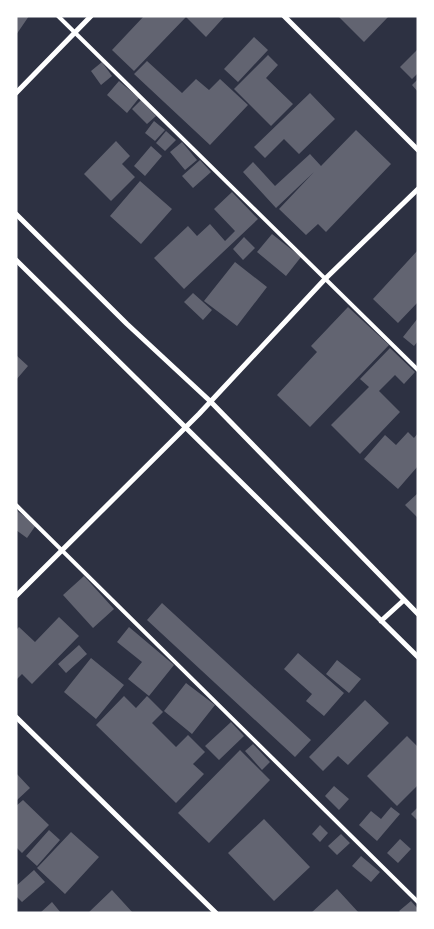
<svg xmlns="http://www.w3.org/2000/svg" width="434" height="929" font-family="Poppins,sans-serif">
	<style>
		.building { fill: #626471 }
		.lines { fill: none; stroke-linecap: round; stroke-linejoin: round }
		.service { stroke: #fff; stroke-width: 4 }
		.minor { stroke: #fff; stroke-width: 5 }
	</style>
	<rect width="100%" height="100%" fill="#2d3142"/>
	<path class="building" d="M16,16H29L16,35Z
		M144,16H225L206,37L186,17L134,71L112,50Z
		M338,16H389L364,42Z
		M254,37L268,50L238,82L224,69Z
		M418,49V73L412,79L400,67Z
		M268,55L278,65L266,78L293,104L271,126L234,89Z
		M147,61L182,93L196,79L209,90L220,79L248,105L210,145L134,74Z
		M102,62L112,76L101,85L91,71Z
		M418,79V92L412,85Z
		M119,81L139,98L127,113L107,95Z
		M310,93L335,119L299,154L284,139L265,158L254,147Z
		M141,100L156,116L147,124L132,109Z
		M154,121L165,130L155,141L145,133Z
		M356,130L391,164L326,232L318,224L306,235L279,209L314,172L276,208L243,172L253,162L275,186L310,154L321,166Z
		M166,131L176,140L165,151L156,143Z
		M116,141L130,156L122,164L135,177L111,201L84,174Z
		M182,142L197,160L185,170L170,152Z
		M151,146L162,156L145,176L134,166Z
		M200,160L211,172L193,188L182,176Z
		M140,181L172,209L141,244L110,216Z
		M232,192L258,219L184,289L154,258L188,226L197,236L210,224L225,241L235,231L214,209Z
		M272,234L301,257L286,276L257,252Z
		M244,237L255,248L243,260L233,249Z
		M418,250V302L398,323L373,299Z
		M235,262L267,287L237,326L204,301Z
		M193,293L212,310L203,320L184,302Z
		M348,307L389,345L310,427L277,395L317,352L311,346Z
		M418,318V341L414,346L403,337Z
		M390,348L415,372L404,384L395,375L379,391L400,412L360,454L331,425L369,387L360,379Z
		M16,355L28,366L16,380Z
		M408,432L414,438L418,433V466L398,489L364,459L385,435L396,445Z
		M418,493V518L405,505Z
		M16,510L36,525L27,538L16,530Z
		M84,576L114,609L93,628L63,595Z
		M162,603L311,740L295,757L147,620Z
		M59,617L79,636L32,684L22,674L16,680V630L19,627L35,642Z
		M129,627L174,665L149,696L128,679L142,662L117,642Z
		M79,645L87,654L66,673L58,664Z
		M298,653L344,693L324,716L306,701L312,694L284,669Z
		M91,658L124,685L96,719L64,692Z
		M337,660L361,679L349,693L326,674Z
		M186,683L215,705L192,734L164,711Z
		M124,696L136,708L147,696L163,712L152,723L176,747L188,735L205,752L193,764L204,774L176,803L96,725Z
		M365,700L389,723L348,765L338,756L323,771L309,757Z
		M231,722L244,736L219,760L205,746Z
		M407,736L418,747V785L397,806L367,776Z
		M253,744L270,762L262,770L245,751Z
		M240,750L270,780L209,843L178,813Z
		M16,773L30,788L16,801Z
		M334,786L349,799L339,810L325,796Z
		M23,800L49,825L22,853L16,847V806Z
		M391,807L400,814L377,841L359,825L371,811L381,819Z
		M418,807V821L411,814Z
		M264,819L310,867L274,901L228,853Z
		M320,825L328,833L320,842L312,834Z
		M49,830L60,840L37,866L26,856Z
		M71,832L99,857L65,894L37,868Z
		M341,834L350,843L337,855L328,846Z
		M400,839L411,849L398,863L387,853Z
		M361,856L380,872L371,882L352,866Z
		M34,870L45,882L22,902L16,896V886Z
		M337,889L359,913H311Z
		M112,890L133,913H88Z
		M411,901L418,909V913H401L399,911Z
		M52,902L61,913H40Z"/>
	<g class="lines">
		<path class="service" d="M58,16L418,370
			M16,505L418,902"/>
		<path class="minor" d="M284,16L418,150
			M16,93L91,16
			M16,214L127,324L210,401L418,614
			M16,260L418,657
			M16,596L199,414L325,279L418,189
			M381,621L404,600
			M16,717L216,913"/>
	</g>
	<rect width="434" height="929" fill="none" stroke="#ffffff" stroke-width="35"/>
</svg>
